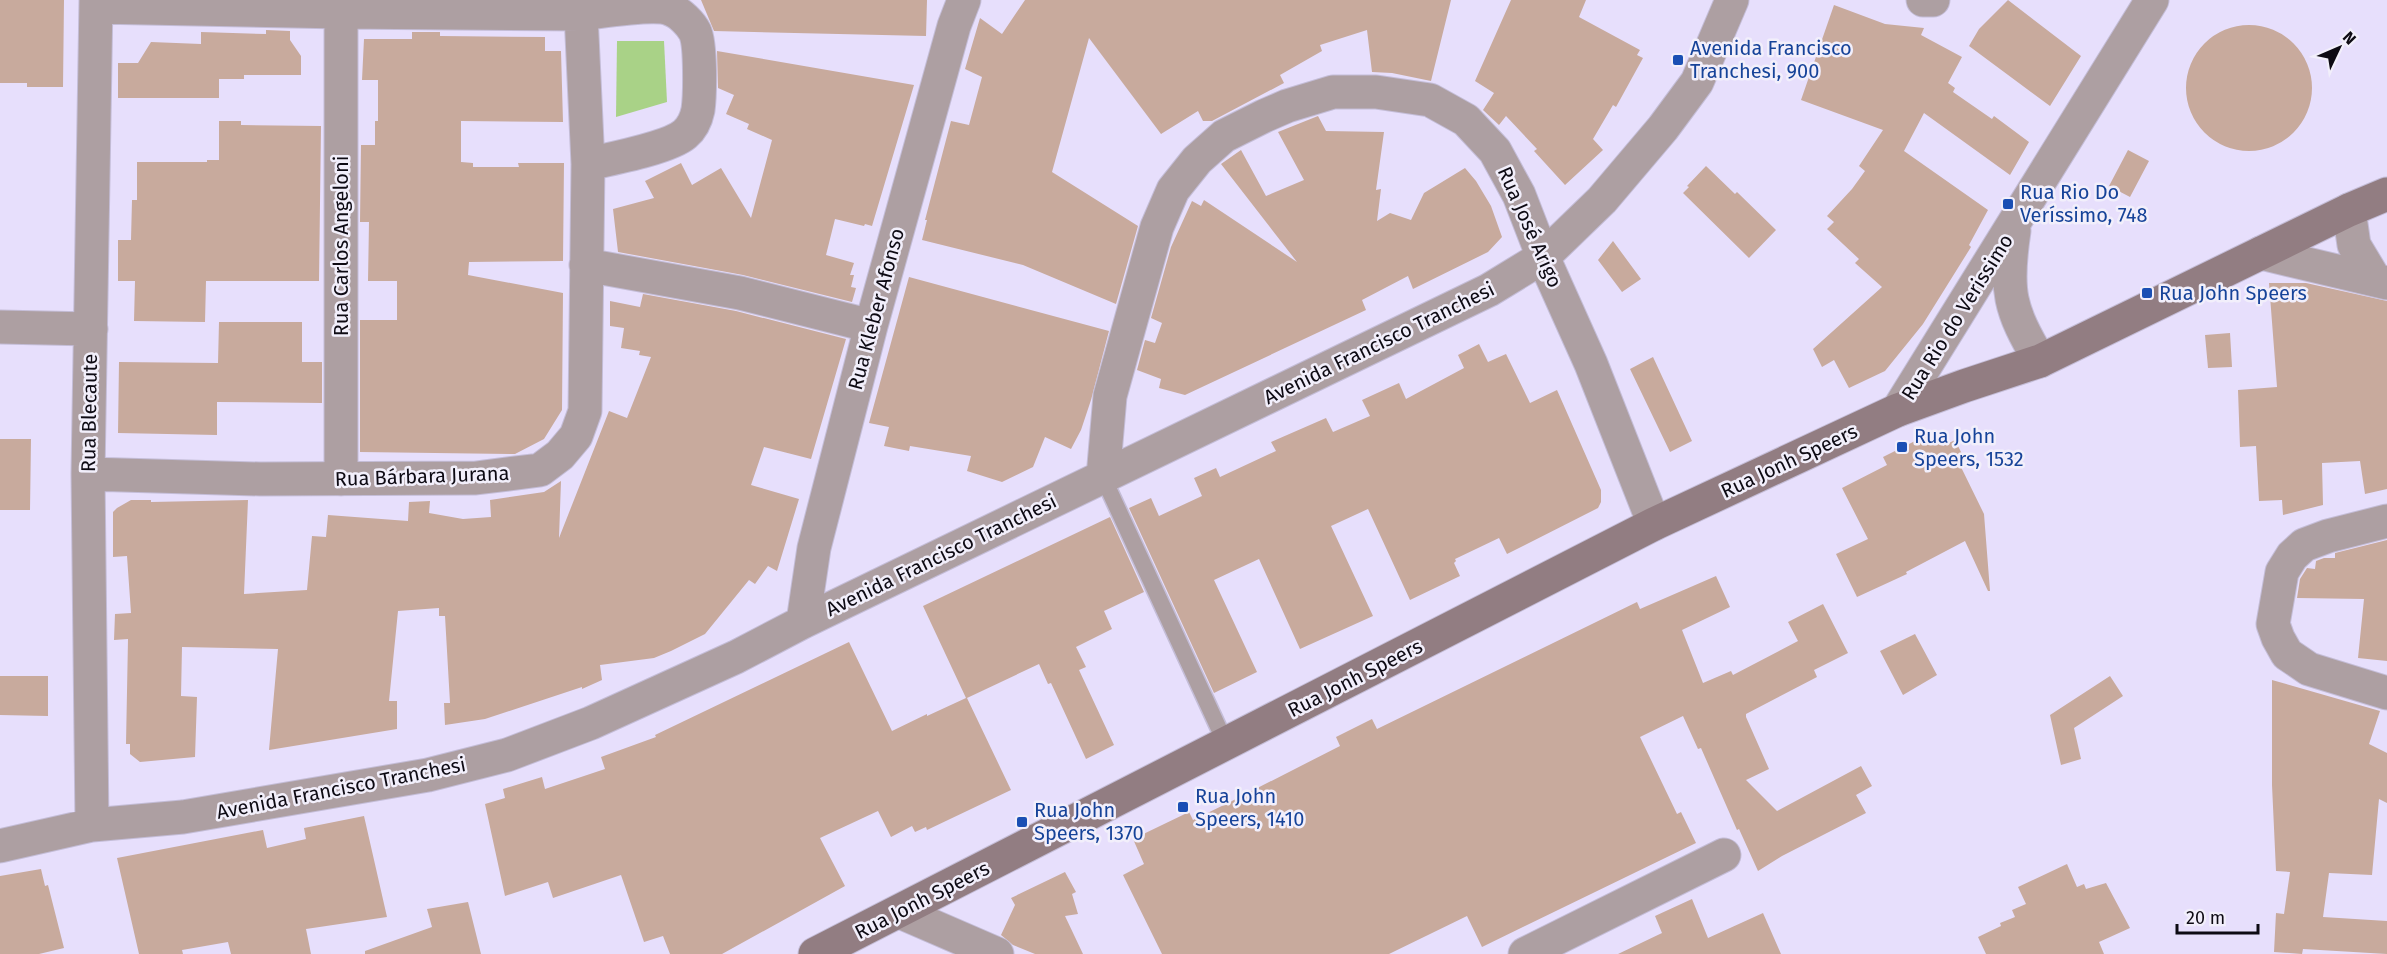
<svg xmlns="http://www.w3.org/2000/svg" width="2387" height="954" font-family="'Fira Sans',sans-serif">
	<style>
		.green { fill: #a9d287 }
		.building { fill: #c8aa9d }
		.lines { fill: none; stroke-linecap: round; stroke-linejoin: round }
		.service-casing { stroke: #c4bdd7; stroke-width: 19 }
		.minor-casing { stroke: #c4bdd7; stroke-width: 35 }
		.tertiary-casing { stroke: #c4bdd7; stroke-width: 35 }
		.secondary-casing { stroke: #c4bdd7; stroke-width: 35 }
		.service { stroke: #ad9fa2; stroke-width: 16 }
		.minor { stroke: #ad9fa2; stroke-width: 33 }
		.tertiary { stroke: #ad9fa2; stroke-width: 33 }
		.secondary { stroke: #927d82; stroke-width: 33 }
		.transit-dot { fill: #1a4fb4; stroke: #f2effb; stroke-width: 2 }
		.labels { text-anchor: middle; dominant-baseline: central; stroke-width: 5; stroke-linejoin: round; paint-order: stroke }
		.transit-label { font-size: 20px; fill: #164399; stroke: #f2effb; text-anchor: start }
		.street-label { font-size: 20px; fill: #0d0a13; stroke: #f2effb }
	</style>
	<rect width="100%" height="100%" fill="#e7dffc"/>
	<path class="green" d="M617,41H664L667,102L616,117Z"/>
	<path class="building" d="M0,0H64L63,87H27V83H0Z
		M701,0H927L926,36L714,31Z
		M1025,0H1451L1431,81L1392,73L1372,72L1367,30L1320,45L1322,51L1280,75L1284,83L1212,121H1203L1198,111L1161,134L1089,38L1052,172L1138,226L1116,304L1023,265L922,240L927,220H925L951,121L969,125L982,77L965,69L980,18L1002,34Z
		M1511,0H1586L1579,17L1640,50L1637,55L1643,58L1616,107L1613,105L1593,139L1603,150L1565,185L1534,151L1537,149L1506,116L1499,125L1483,110L1494,93L1475,81Z
		M2008,0L2081,56L2050,106L1969,46L1979,29Z
		M1834,5L1885,24L1924,28L1921,35L1962,57L1948,83L1955,88L1953,92L1992,119L1994,116L2029,142L2010,175L1924,113L1904,151L1988,210L1969,245L1971,247L1923,324L1885,371L1849,388L1834,360L1822,367L1813,349L1882,287L1855,263L1859,259L1827,229L1834,222L1827,216L1852,189L1865,171L1859,166L1883,130L1801,100Z
		M2186 88a63 63 0 1 1 126 0a63 63 0 1 1-126 0Z
		M266,30L290,31V40L301,56V75H244V79H219V98H118V63H138L151,42L201,44V32L266,34Z
		M412,32H440V36L545,37V51H561L563,122L461,121V162L473,163V167H519L518,163H564L563,261L469,262L468,275L563,293L562,410L544,439L515,454L360,452V320H397V281H368L369,222H360L361,145H375V121H378V80H362L364,39H412Z
		M717,51L914,85L872,226L865,224L864,226L835,219L826,255L854,263L850,275H854L851,287L856,288L852,302L743,275L618,252L613,209L654,198L645,181L681,163L692,185L721,168L751,218L772,140L747,129L749,124L726,114L734,95L718,88Z
		M1318,116L1326,131L1384,132L1376,190L1381,189L1377,221L1390,213L1411,220L1424,193L1465,168L1476,181L1491,206L1502,237L1488,252L1413,289L1408,276L1362,300L1366,310L1185,395L1159,388L1161,379L1137,370L1145,340L1155,343L1162,323L1151,318L1171,247L1192,201L1201,206L1204,200L1297,262L1221,164L1241,150L1266,196L1304,180L1278,132Z
		M219,121H241V125L321,126L319,281H206L205,322L134,321L135,281H118V240H131L132,200H137V162H207V160H219Z
		M2128,150L2149,161L2130,197L2109,186Z
		M1706,166L1735,194L1737,192L1776,230L1749,258L1683,193L1689,187L1687,186Z
		M1613,241L1641,279L1622,292L1598,260Z
		M909,277L1109,331L1091,400L1081,430L1071,449L1045,437L1033,467L1002,482L967,471L971,456L910,446L909,451L884,446L889,427L869,423Z
		M2269,283H2306L2387,301V489L2365,494L2360,461L2322,463L2323,505L2283,515L2282,500L2259,501L2256,446L2240,447L2238,390L2277,387Z
		M643,294L736,311L846,339L811,459L764,447L751,485L799,499L777,571L768,566L755,584L749,580L705,634L671,651L654,658L600,665L602,680L582,689V687L485,719L445,725L444,703H450L445,616H439V608L398,611L389,701H397V729L269,750L278,649L182,647L181,696L197,697L195,757L140,762L130,754V744H126L128,639L114,640L115,614L131,613L127,556L113,557V512L117,508L131,500H151V502L248,500L244,594L307,590L312,536L326,537L328,515L408,521L409,502L430,501L429,513L463,519L491,517L490,500L544,492L561,481L559,538L609,411L627,418L651,357L639,355L640,351L621,348L624,328L610,326V301L640,307Z
		M219,322H302V362H322V403L217,402V435L118,433L119,362L218,363Z
		M2230,333L2232,367L2208,368L2205,335Z
		M1479,344L1488,362L1506,354L1530,403L1557,390L1601,490V502L1598,508L1507,554L1499,538L1455,559L1456,561L1454,563L1460,576L1410,600L1368,509L1331,526L1373,616L1300,649L1259,559L1214,580L1257,672L1214,693L1129,508L1151,498L1159,516L1202,496L1194,478L1216,468L1220,477L1276,451L1271,442L1326,418L1333,432L1370,416L1362,400L1399,383L1406,399L1464,368L1458,355Z
		M1653,357L1692,441L1670,452L1630,369Z
		M1935,431L1943,446L1955,440L1965,460L1959,463L1984,514L1990,591H1988L1965,541L1906,572L1907,574L1857,597L1836,554L1868,539L1842,488L1887,465L1883,457Z
		M0,439H31L30,510H0Z
		M1110,517L1144,592L1104,611L1112,629L1076,647L1086,667L1079,670L1114,745L1086,759L1051,683L1048,684L1039,664L967,698L1011,790L927,830L926,827L915,832L912,826L891,837L878,811L820,838L845,886L722,954H670L663,936L644,942L621,875L553,898L548,882L505,896L485,804L505,798L503,789L542,777L545,789L605,769L601,757L656,737L655,735L849,642L892,731L927,714V716L966,698L923,606Z
		M2387,540V661L2358,658L2364,599L2297,598L2300,579L2307,568L2315,569L2316,561L2324,558H2335V553Z
		M1716,576L1730,607L1682,630L1703,683L1731,671L1733,675L1798,641L1788,622L1823,604L1848,653L1814,670L1817,677L1746,714V717L1769,769L1746,780L1777,811L1861,766L1872,786L1856,795L1866,813L1782,856L1758,871L1739,829L1737,830L1701,748L1698,749L1683,716L1640,737L1677,814L1681,812L1696,843L1482,947L1467,916L1389,954H1162L1123,875L1144,864L1133,839L1189,812L1193,820L1230,802L1340,746L1336,737L1372,719L1377,729L1637,602L1640,609Z
		M1915,634L1937,675L1903,695L1880,651Z
		M0,676H48V716L0,715Z
		M2110,676L2123,696L2074,728L2081,759L2061,765L2050,715Z
		M2272,680L2380,711L2369,744L2387,753V803L2379,799L2372,875L2329,873L2323,917L2387,921V954L2303,949L2302,954L2274,952L2276,913L2284,914L2290,872L2276,871L2272,785Z
		M364,816L387,917L306,929L311,954H231L228,942L182,950L183,954H139L117,858L263,830L267,848L306,839L304,828Z
		M2067,864L2077,887L2084,884L2086,889L2106,883L2130,928L2099,942L2104,954H1986L1978,937L2001,926L2000,923L2015,917L2012,910L2026,904L2018,887Z
		M41,869L45,886L48,885L64,948L39,954H0V876Z
		M1065,872L1076,892L1072,894L1078,914L1065,916L1083,954H1035L1013,945L1001,935L1015,905L1011,898Z
		M1692,899L1708,938L1763,913L1781,954H1618L1662,933L1655,916Z
		M468,902L481,954H365V951L432,927L427,909Z"/>
	<g class="lines">
		<defs>
			<path id="service" d="M1103,477L1226,744"/>
			<path id="minor" d="M1923,0H1933
				M581,14C601,12 656,2 672,10C680,13 691,24 695,32C701,45 700,96 698,110C696,120 692,128 685,134C669,148 610,159 588,164
				M2349,210L2354,245L2375,280
				M2261,253L2387,283
				M586,265L740,293L871,326
				M0,327L91,329
				M88,474L260,479L476,478L540,470L560,455L576,436L585,411L588,164L581,14L341,12L96,7
				M1103,477L1110,396L1157,227L1173,190L1197,160L1224,136L1264,116L1287,106L1333,92H1376L1430,100L1466,120L1495,151L1519,195L1543,257L1591,364L1654,524
				M341,479V12
				M2387,521L2328,536L2304,545L2292,556L2282,572L2273,624L2278,638L2287,654L2309,669L2387,693
				M803,622L814,548L871,326L954,26L964,0
				M92,825L88,474L96,0
				M0,846L92,825L183,817L428,775L507,755L591,723L736,657L803,622L1489,290L1543,257L1602,200L1663,128L1697,82L1732,0
				M900,912L997,954
				M1525,954L1724,855"/>
			<path id="tertiary" d="M2014,231C2005,291 2009,309 2040,361
				M1898,410L2152,0"/>
			<path id="secondary" d="M815,954L1654,524L1898,410L1964,386L2040,361L2349,210L2387,194"/>
		</defs>
		<use href="#service" class="service-casing"/>
		<use href="#minor" class="minor-casing"/>
		<use href="#tertiary" class="tertiary-casing"/>
		<use href="#secondary" class="secondary-casing"/>
		<use href="#service" class="service"/>
		<use href="#minor" class="minor"/>
		<use href="#tertiary" class="tertiary"/>
		<use href="#secondary" class="secondary"/>
	</g>
	<g class="transit-dot">
		<rect x="1672" y="54" width="12" height="12" rx="3"/>
		<rect x="2002" y="198" width="12" height="12" rx="3"/>
		<rect x="2141" y="287" width="12" height="12" rx="3"/>
		<rect x="1896" y="441" width="12" height="12" rx="3"/>
		<rect x="1177" y="801" width="12" height="12" rx="3"/>
		<rect x="1016" y="816" width="12" height="12" rx="3"/>
	</g>
	<g class="labels">
		<g class="transit-label">
			<text x="1690" y="48">Avenida Francisco<tspan x="1690" dy="23">Tranchesi, 900</tspan></text>
			<text x="2020" y="192">Rua Rio Do<tspan x="2020" dy="23">Veríssimo, 748</tspan></text>
			<text x="2159" y="293">Rua John Speers</text>
			<text x="1914" y="436">Rua John<tspan x="1914" dy="23">Speers, 1532</tspan></text>
			<text x="1195" y="796">Rua John<tspan x="1195" dy="23">Speers, 1410</tspan></text>
			<text x="1034" y="810">Rua John<tspan x="1034" dy="23">Speers, 1370</tspan></text>
		</g>
		<g class="street-label">
			<text transform="translate(1530 227) rotate(66)">Rua José Arigo</text>
			<text transform="translate(341 246) rotate(-90)">Rua Carlos Angeloni</text>
			<text transform="translate(876 309) rotate(-75)">Rua Kleber Afonso</text>
			<text transform="translate(1957 317) rotate(-58)">Rua Rio do Verissimo</text>
			<text transform="translate(1379 343) rotate(-26)">Avenida Francisco Tranchesi</text>
			<text transform="translate(89 413) rotate(-89)">Rua Blecaute</text>
			<text transform="translate(1789 461) rotate(-25)">Rua Jonh Speers</text>
			<text transform="translate(422 476) rotate(-2)">Rua Bárbara Jurana</text>
			<text transform="translate(941 555) rotate(-26)">Avenida Francisco Tranchesi</text>
			<text transform="translate(1355 678) rotate(-27)">Rua Jonh Speers</text>
			<text transform="translate(341 788) rotate(-11)">Avenida Francisco Tranchesi</text>
			<text transform="translate(922 900) rotate(-27)">Rua Jonh Speers</text>
		</g>
	</g>
	<g transform="translate(2339 48) rotate(46)" stroke="#f2effb" stroke-width="4.5" paint-order="stroke">
	<path d="M0-4.5L10 22L0 15L-10 22Z" fill="#0d0a13"/>
	<text y="-9" font-size="16" font-weight="bold" text-anchor="middle" fill="#0d0a13">N</text>
	</g>
	<path d="M2177 924v9h81v-9" fill="none" stroke="#0d0a13" stroke-width="3"/>
	<text x="2186" y="924" font-size="18" fill="#0d0a13" stroke="#f2effb" stroke-width="4.5" paint-order="stroke">20 m</text>
</svg>
